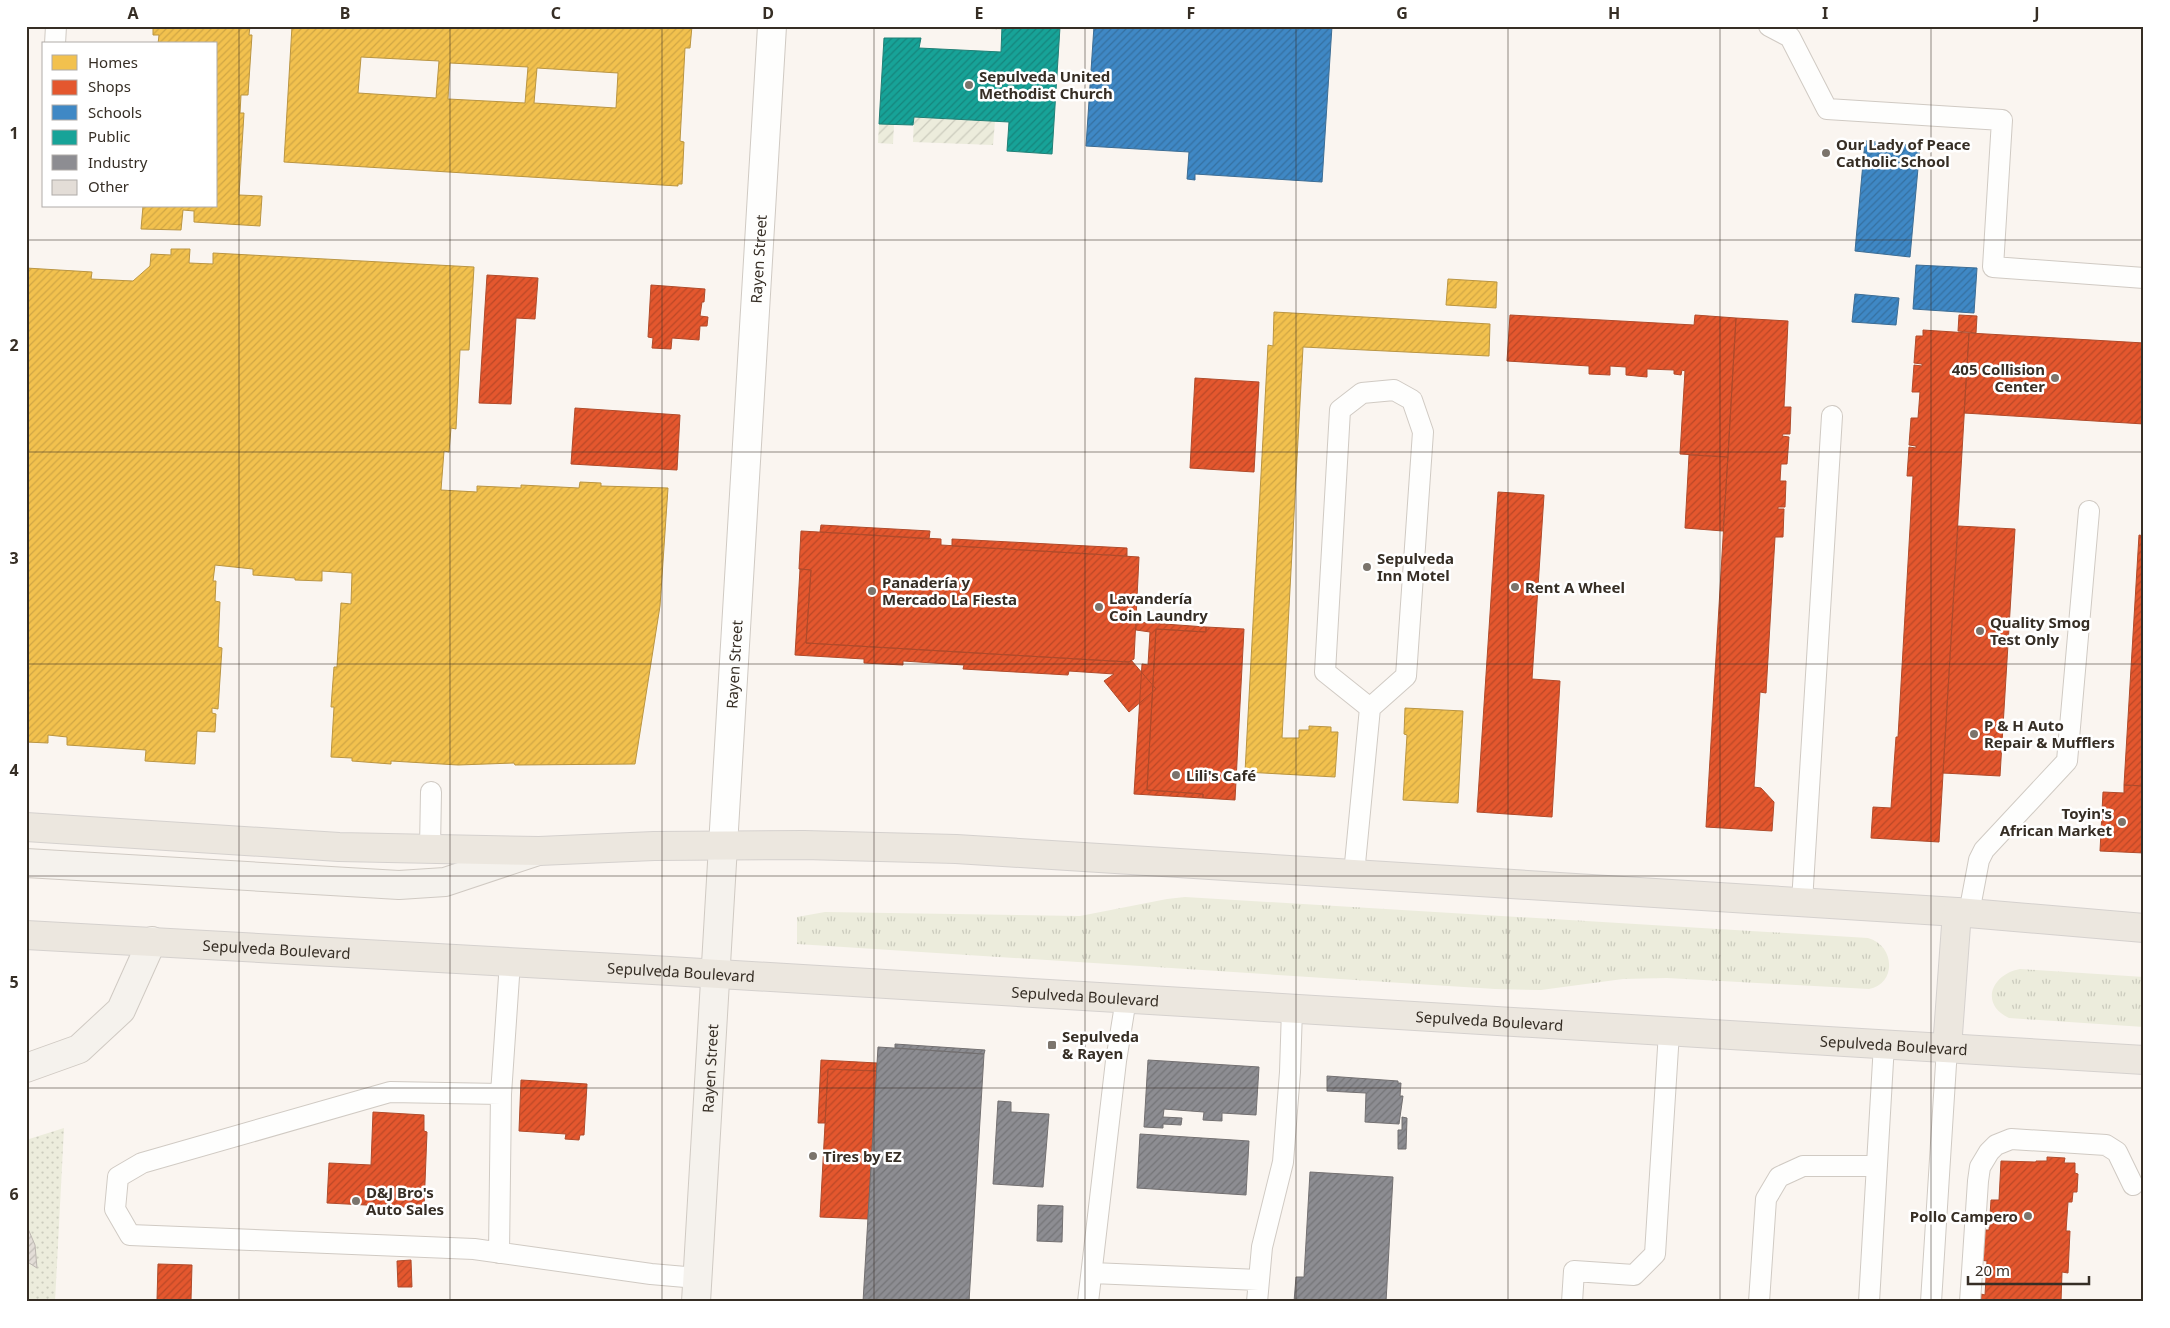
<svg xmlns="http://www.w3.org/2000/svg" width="2170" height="1328" font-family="'Noto Sans',sans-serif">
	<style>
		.grass { fill: url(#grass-tufts) }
		.park { fill: url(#park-dots) }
		.garden { fill: url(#garden-furrows) }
		.homes { fill: url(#homes-hatch); stroke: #ba9542; fill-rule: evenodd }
		.shops { fill: url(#shops-hatch); stroke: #b04b2b }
		.schools { fill: url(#schools-hatch); stroke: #3c6d95 }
		.public { fill: url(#public-hatch); stroke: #208076 }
		.industry { fill: url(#industry-hatch); stroke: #737071 }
		.building { fill: url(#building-hatch); stroke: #bdb7b1 }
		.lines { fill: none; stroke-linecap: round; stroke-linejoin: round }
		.lane-casing { stroke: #d0cac3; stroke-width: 22 }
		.street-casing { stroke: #d0cac3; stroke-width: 30 }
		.secondary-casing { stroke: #d0cac3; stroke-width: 30 }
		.primary-casing { stroke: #d5d1ce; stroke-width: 30 }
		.lane { stroke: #fefefd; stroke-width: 20 }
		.street { stroke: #fefefd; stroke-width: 28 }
		.secondary { stroke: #f5f2ed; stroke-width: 28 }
		.primary { stroke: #ece7df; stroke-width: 28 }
		.grid { fill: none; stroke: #362e25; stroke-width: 1; stroke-opacity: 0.55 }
		.poi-dot { fill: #7b746c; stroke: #fff; stroke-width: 2 }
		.labels { text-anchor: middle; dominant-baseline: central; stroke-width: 5; stroke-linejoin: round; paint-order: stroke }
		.poi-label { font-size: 15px; font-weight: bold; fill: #362e25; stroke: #fff; text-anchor: start }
		.street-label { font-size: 15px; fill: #362e25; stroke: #fff }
		.neatline { fill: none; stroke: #362e25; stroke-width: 2 }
		.grid-label { font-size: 16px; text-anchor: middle; font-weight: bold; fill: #362e25 }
	</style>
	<defs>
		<pattern id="grass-tufts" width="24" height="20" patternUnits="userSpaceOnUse" patternTransform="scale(1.25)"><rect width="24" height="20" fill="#ececdc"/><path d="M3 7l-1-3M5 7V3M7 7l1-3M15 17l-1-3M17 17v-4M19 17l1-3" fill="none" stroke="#cbcbbd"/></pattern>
		<pattern id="park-dots" width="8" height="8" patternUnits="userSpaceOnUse" patternTransform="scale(1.25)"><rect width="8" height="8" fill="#ececdc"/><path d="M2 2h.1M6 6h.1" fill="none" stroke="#cbcbbd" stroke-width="1.8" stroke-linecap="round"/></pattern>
		<pattern id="garden-furrows" width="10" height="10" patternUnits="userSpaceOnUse" patternTransform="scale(1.25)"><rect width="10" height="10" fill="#ececdc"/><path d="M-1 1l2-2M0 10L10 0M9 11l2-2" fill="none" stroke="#cbcbbd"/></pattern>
		<pattern id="homes-hatch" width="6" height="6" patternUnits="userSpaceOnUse" patternTransform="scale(1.25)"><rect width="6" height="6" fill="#f2c14e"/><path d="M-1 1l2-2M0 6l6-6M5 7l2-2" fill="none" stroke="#d0a644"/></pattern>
		<pattern id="shops-hatch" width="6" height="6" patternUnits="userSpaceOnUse" patternTransform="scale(1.25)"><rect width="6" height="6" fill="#e4572e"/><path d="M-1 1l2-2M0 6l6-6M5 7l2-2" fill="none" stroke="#ba4827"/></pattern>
		<pattern id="schools-hatch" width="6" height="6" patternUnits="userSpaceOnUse" patternTransform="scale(1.25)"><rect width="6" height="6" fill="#3f88c5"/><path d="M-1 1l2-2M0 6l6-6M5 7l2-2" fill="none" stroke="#3670a0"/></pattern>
		<pattern id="public-hatch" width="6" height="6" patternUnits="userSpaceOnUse" patternTransform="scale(1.25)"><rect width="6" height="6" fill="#17a398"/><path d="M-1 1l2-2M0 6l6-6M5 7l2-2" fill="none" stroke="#16857c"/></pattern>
		<pattern id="industry-hatch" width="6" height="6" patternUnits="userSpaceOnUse" patternTransform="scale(1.25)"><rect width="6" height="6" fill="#8d8d92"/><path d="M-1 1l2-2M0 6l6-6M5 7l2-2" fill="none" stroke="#747477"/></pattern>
		<pattern id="building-hatch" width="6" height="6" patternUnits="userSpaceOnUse" patternTransform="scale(1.25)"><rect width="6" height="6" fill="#e3ddd7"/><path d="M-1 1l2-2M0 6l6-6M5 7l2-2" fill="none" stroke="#c3beb8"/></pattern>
	</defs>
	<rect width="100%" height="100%" fill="#faf5f0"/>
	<path class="grass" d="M938,26H1003V30Z
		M1185,897L1868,938C1895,945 1897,984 1869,989L1667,978L1623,979L1541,990L1495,989L797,944V917L825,912L1080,916L1167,899Z
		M2020,969L2144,977V1027L2009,1018C1979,1004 1992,974 2020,969Z"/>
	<path class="park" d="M64,1128L55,1302H26V1140Z"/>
	<path class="garden" d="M914,117L995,121L993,145L913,142Z
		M879,124H894L893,144L878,143Z"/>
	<path class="homes" d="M153,26H250L249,35H252L248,95H241L240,113H244L239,195L262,196L260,226L194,222V211L183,210L181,230L141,229L143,206H216V44H158L159,35H153Z
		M292,26H692L690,48H685L680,141L684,142L682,184H678V186L284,162ZM361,57L439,61L436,98L358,93ZM450,63L528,67L525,103L448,99ZM537,68L618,73L616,108L534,103Z
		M171,249H190L189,263L213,264V253L474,267L469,350H460L456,429L451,428L449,452L444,451L441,490L477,492V486L521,488V485L579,488L580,482L601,483V486L668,488L660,606L635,764L515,765L514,763L458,765L391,761V764L352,761V758L331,757L334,707H331L334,667H337L341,603L351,604L352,573L322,571V581L295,580V578L253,575V569L215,565L213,581H216L215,601L220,602L218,647L222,648L218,709L212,708V713L216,714L215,732L197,731L195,764L145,761L146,750L67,745V737L48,735V743L26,742V268L92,272L91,279L133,281L150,266L151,254L171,255Z
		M1448,279L1497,282L1496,308L1446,305Z
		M1274,312L1490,324L1489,356L1303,347L1282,738H1299V730H1309V726L1331,727V732H1338L1335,777L1245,772L1268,345L1273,346Z
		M1405,708L1463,711L1458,803L1403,800L1407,735L1404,734Z"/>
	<path class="shops" d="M487,275L538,278L535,319L516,318L511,404L479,403Z
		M651,285L705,289L704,302H702L700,316L708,317L707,326H700L699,340L672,338L671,349L652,348L653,338L648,337Z
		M1510,315L1694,325L1695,315L1736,318L1728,457L1680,454L1685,371L1682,370L1681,375L1674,374V370L1647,369V377L1626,375V367L1610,366V375L1589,374V366L1507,361Z
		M1959,315L1977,316L1976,333L1958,331Z
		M1736,318L1788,321L1784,407H1791L1790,434H1783L1782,436L1789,437L1787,464H1781L1780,481H1786L1785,507H1778V509H1784L1783,537H1775L1766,693L1760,692L1754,787L1761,788L1774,802L1772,831L1706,827Z
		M1923,330L1969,333L1939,842L1871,838L1873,807L1891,808L1896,737H1898L1913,476H1907L1909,447L1916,448V446L1909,445L1911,418H1918L1920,392H1912L1914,365L1922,366V364L1914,363L1916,336H1923Z
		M1969,333L2144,343V424L1964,413Z
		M1195,378L1259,382L1254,472L1190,468Z
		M575,408L680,415L677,470L571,464Z
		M1689,455L1728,457L1723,531L1685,528Z
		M1498,492L1544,495L1532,679L1560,681L1552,817L1477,812Z
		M821,525L930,531L929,539L820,532Z
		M1958,526L2015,529L2000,776L1943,773Z
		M801,531L941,539V545L1139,557L1134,659L1129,662L806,643L811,570L799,569Z
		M2139,535L2144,536V786L2124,785Z
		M952,539L1127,548V556L952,546Z
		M800,569L811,570L806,643L1129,662L1131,660L1156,689L1129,712L1104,681L1114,674L1069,671L1068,675L963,669L964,665L903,661V665L864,663V659L795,655Z
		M1136,622L1206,627V632L1156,629L1147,790L1203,794V798L1134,794L1142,664L1148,665L1150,632L1136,630Z
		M1206,627L1244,629L1235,800L1203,798V794L1147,790L1156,629L1206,632Z
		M2124,785L2144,786V853L2100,851L2103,792L2124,793Z
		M821,1060L877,1063V1071L828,1069L825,1123H818Z
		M828,1069L877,1071L868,1219L820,1217Z
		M521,1080L587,1084L584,1135H580L579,1140L565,1139L566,1134L519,1131Z
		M373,1112L424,1115V1131L427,1132L424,1208L327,1203L329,1163L371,1165Z
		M2047,1157L2065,1158L2064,1163H2075V1173L2078,1174L2077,1192H2073L2072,1202H2068L2066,1231H2070L2068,1273L2062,1272L2061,1302H1981V1294L1985,1295L1987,1261L1980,1260L1982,1230H1989L1991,1200H1999L2001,1161L2036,1162V1161H2047Z
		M411,1260L412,1287H398L397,1261Z
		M158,1264L192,1265L191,1300H157Z"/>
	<path class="schools" d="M1094,26H1332L1322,182L1195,174V180L1187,179L1189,152L1086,146Z
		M1865,141L1920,146L1910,257L1855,251Z
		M1916,265L1977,268L1974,313L1913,309Z
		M1855,294L1899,298L1896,325L1852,322Z"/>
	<path class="public" d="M1002,26L1060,27L1052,154L1007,151L1009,122L914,117L913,125L879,124L884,38H921L919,48L1001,52Z"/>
	<path class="industry" d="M895,1044L985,1050L984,1054L895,1048Z
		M878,1047L984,1054L969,1302H863Z
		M1148,1060L1259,1067L1256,1115L1222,1113V1121L1203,1120L1204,1112L1164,1109L1163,1117L1182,1118L1181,1125L1163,1124V1128L1144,1127Z
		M1327,1076L1398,1081V1083H1401L1400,1096H1403L1399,1124L1365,1122L1366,1093L1327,1091Z
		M998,1101L1011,1102V1112L1049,1114L1043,1187L993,1184Z
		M1402,1117L1407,1118L1406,1149H1398V1130H1402Z
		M1140,1134L1249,1141L1246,1195L1137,1188Z
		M1310,1172L1393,1177L1386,1302H1294L1296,1277H1304Z
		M1038,1205L1063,1206L1062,1242L1037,1241Z"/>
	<path class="building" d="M26,1224L35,1245L37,1268L26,1261Z"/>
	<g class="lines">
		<defs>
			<path id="lane" d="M1769,26L1790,37L1827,109L2002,120L1993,267L2144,278
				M55,44L56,26
				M430,848L431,792
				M1354,874L1370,708L1406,676L1423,432L1412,400L1394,390L1362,393L1340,410L1325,672L1370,708
				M1802,902L1832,416
				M1969,913L1979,860L1984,850L2067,761L2089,511
				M510,962L501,1094L390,1092L142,1163L118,1177L115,1209L130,1235L474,1249L651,1274L697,1278
				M499,1253L501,1094
				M1092,1273L1259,1280
				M1088,1302L1116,1061L1126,999
				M1257,1302L1262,1247L1283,1162L1290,1072L1292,1009
				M1572,1302L1574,1271L1634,1275L1655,1254L1669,1032
				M1759,1302L1766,1199L1779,1177L1803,1166H1877
				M1869,1302L1884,1044
				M1931,1302L1947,1048
				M1970,1302L1978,1181L1980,1167L1989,1152L1996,1145L2011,1139L2106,1145L2117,1152L2133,1185"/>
			<g id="street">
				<path id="s1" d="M723,846L772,26"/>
			</g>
			<g id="secondary">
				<path d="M26,863L399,885L445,882L538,851"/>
				<path d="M26,1068L79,1049L121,1010L152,941"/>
				<path id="s2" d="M696,1302L723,846"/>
			</g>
			<g id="primary">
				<path d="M26,827L339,847L539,851L654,846L804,845L956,849L1957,912L2144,928"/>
				<path id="s3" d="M26,935L653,970L2144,1060"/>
				<path d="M1947,1048L1957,912"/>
			</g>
		</defs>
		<use href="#lane" class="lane-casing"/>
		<use href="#street" class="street-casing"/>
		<use href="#secondary" class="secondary-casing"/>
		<use href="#primary" class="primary-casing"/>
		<use href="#lane" class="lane"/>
		<use href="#street" class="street"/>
		<use href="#secondary" class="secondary"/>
		<use href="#primary" class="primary"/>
	</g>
	<path class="grid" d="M239,26V1302M450,26V1302M662,26V1302M874,26V1302M1085,26V1302M1296,26V1302M1508,26V1302M1720,26V1302M1931,26V1302M26,240H2144M26,452H2144M26,664H2144M26,876H2144M26,1088H2144"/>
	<g class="poi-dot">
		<circle cx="969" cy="85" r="5"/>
		<circle cx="1826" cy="153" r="5"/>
		<circle cx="2055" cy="378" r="5"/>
		<circle cx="1367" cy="567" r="5"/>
		<circle cx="1515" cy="587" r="5"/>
		<circle cx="872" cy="591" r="5"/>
		<circle cx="1099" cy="607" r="5"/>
		<circle cx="1980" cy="631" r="5"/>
		<circle cx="1974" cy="734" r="5"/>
		<circle cx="1176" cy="775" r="5"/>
		<circle cx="2122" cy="822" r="5"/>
		<rect x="1047" y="1040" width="10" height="10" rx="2.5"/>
		<circle cx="813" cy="1156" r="5"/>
		<circle cx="356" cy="1201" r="5"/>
		<circle cx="2028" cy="1216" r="5"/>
	</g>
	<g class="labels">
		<g class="poi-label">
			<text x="979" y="76">Sepulveda United<tspan x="979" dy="17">Methodist Church</tspan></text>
			<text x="1836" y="144">Our Lady of Peace<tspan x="1836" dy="17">Catholic School</tspan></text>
			<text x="2045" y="369" text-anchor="end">405 Collision<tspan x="2045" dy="17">Center</tspan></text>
			<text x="1377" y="558">Sepulveda<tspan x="1377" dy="17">Inn Motel</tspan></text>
			<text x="882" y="582">Panadería y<tspan x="882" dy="17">Mercado La Fiesta</tspan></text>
			<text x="1525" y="587">Rent A Wheel</text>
			<text x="1109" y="598">Lavandería<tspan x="1109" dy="17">Coin Laundry</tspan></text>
			<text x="1990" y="622">Quality Smog<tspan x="1990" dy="17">Test Only</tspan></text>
			<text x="1984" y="725">P &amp; H Auto<tspan x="1984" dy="17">Repair &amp; Mufflers</tspan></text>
			<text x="1186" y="775">Lili's Café</text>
			<text x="2112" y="813" text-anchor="end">Toyin's<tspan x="2112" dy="17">African Market</tspan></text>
			<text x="1062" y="1036">Sepulveda<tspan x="1062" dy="17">&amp; Rayen</tspan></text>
			<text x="823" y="1156">Tires by EZ</text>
			<text x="366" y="1192">D&amp;J Bro's<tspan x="366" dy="17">Auto Sales</tspan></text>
			<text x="2018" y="1216" text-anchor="end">Pollo Campero</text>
		</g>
		<g class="street-label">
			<text stroke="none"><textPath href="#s1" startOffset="588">Rayen Street</textPath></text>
			<text stroke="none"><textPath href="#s1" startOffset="182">Rayen Street</textPath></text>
			<text stroke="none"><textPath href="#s3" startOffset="251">Sepulveda Boulevard</textPath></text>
			<text stroke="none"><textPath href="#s3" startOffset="656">Sepulveda Boulevard</textPath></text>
			<text stroke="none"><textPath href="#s3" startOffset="1061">Sepulveda Boulevard</textPath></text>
			<text stroke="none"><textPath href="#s3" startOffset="1466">Sepulveda Boulevard</textPath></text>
			<text stroke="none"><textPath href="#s3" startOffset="1871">Sepulveda Boulevard</textPath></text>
			<text stroke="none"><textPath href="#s2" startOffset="234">Rayen Street</textPath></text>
		</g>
	</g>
	<rect width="2170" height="1328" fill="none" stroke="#ffffff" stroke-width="55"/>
	<rect x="42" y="42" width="175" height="165" fill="#ffffff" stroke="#afaba8"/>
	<rect x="52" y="55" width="25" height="15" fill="#f2c14e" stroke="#afaba8"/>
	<text x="88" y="68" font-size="15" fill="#362e25">Homes</text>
	<rect x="52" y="80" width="25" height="15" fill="#e4572e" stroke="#afaba8"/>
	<text x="88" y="92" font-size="15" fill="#362e25">Shops</text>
	<rect x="52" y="105" width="25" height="15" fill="#3f88c5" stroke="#afaba8"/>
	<text x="88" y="118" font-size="15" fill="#362e25">Schools</text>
	<rect x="52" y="130" width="25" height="15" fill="#17a398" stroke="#afaba8"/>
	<text x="88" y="142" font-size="15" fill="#362e25">Public</text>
	<rect x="52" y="155" width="25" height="15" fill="#8d8d92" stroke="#afaba8"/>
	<text x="88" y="168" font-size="15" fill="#362e25">Industry</text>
	<rect x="52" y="180" width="25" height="15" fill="#e3ddd7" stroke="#afaba8"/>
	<text x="88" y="192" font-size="15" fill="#362e25">Other</text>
	<path d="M1968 1276v8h121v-8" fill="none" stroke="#362e25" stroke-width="2.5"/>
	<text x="1975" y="1276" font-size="15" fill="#362e25" stroke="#ffffff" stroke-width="4" paint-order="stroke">20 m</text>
	<rect x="28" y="28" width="2114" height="1272" class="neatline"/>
	<g class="grid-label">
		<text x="133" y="19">A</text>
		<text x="345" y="19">B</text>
		<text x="556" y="19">C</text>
		<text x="768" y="19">D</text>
		<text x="979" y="19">E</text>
		<text x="1191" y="19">F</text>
		<text x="1402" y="19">G</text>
		<text x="1614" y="19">H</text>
		<text x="1825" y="19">I</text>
		<text x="2037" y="19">J</text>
		<text x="14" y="139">1</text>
		<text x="14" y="351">2</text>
		<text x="14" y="564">3</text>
		<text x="14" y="776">4</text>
		<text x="14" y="988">5</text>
		<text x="14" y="1200">6</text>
	</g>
</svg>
